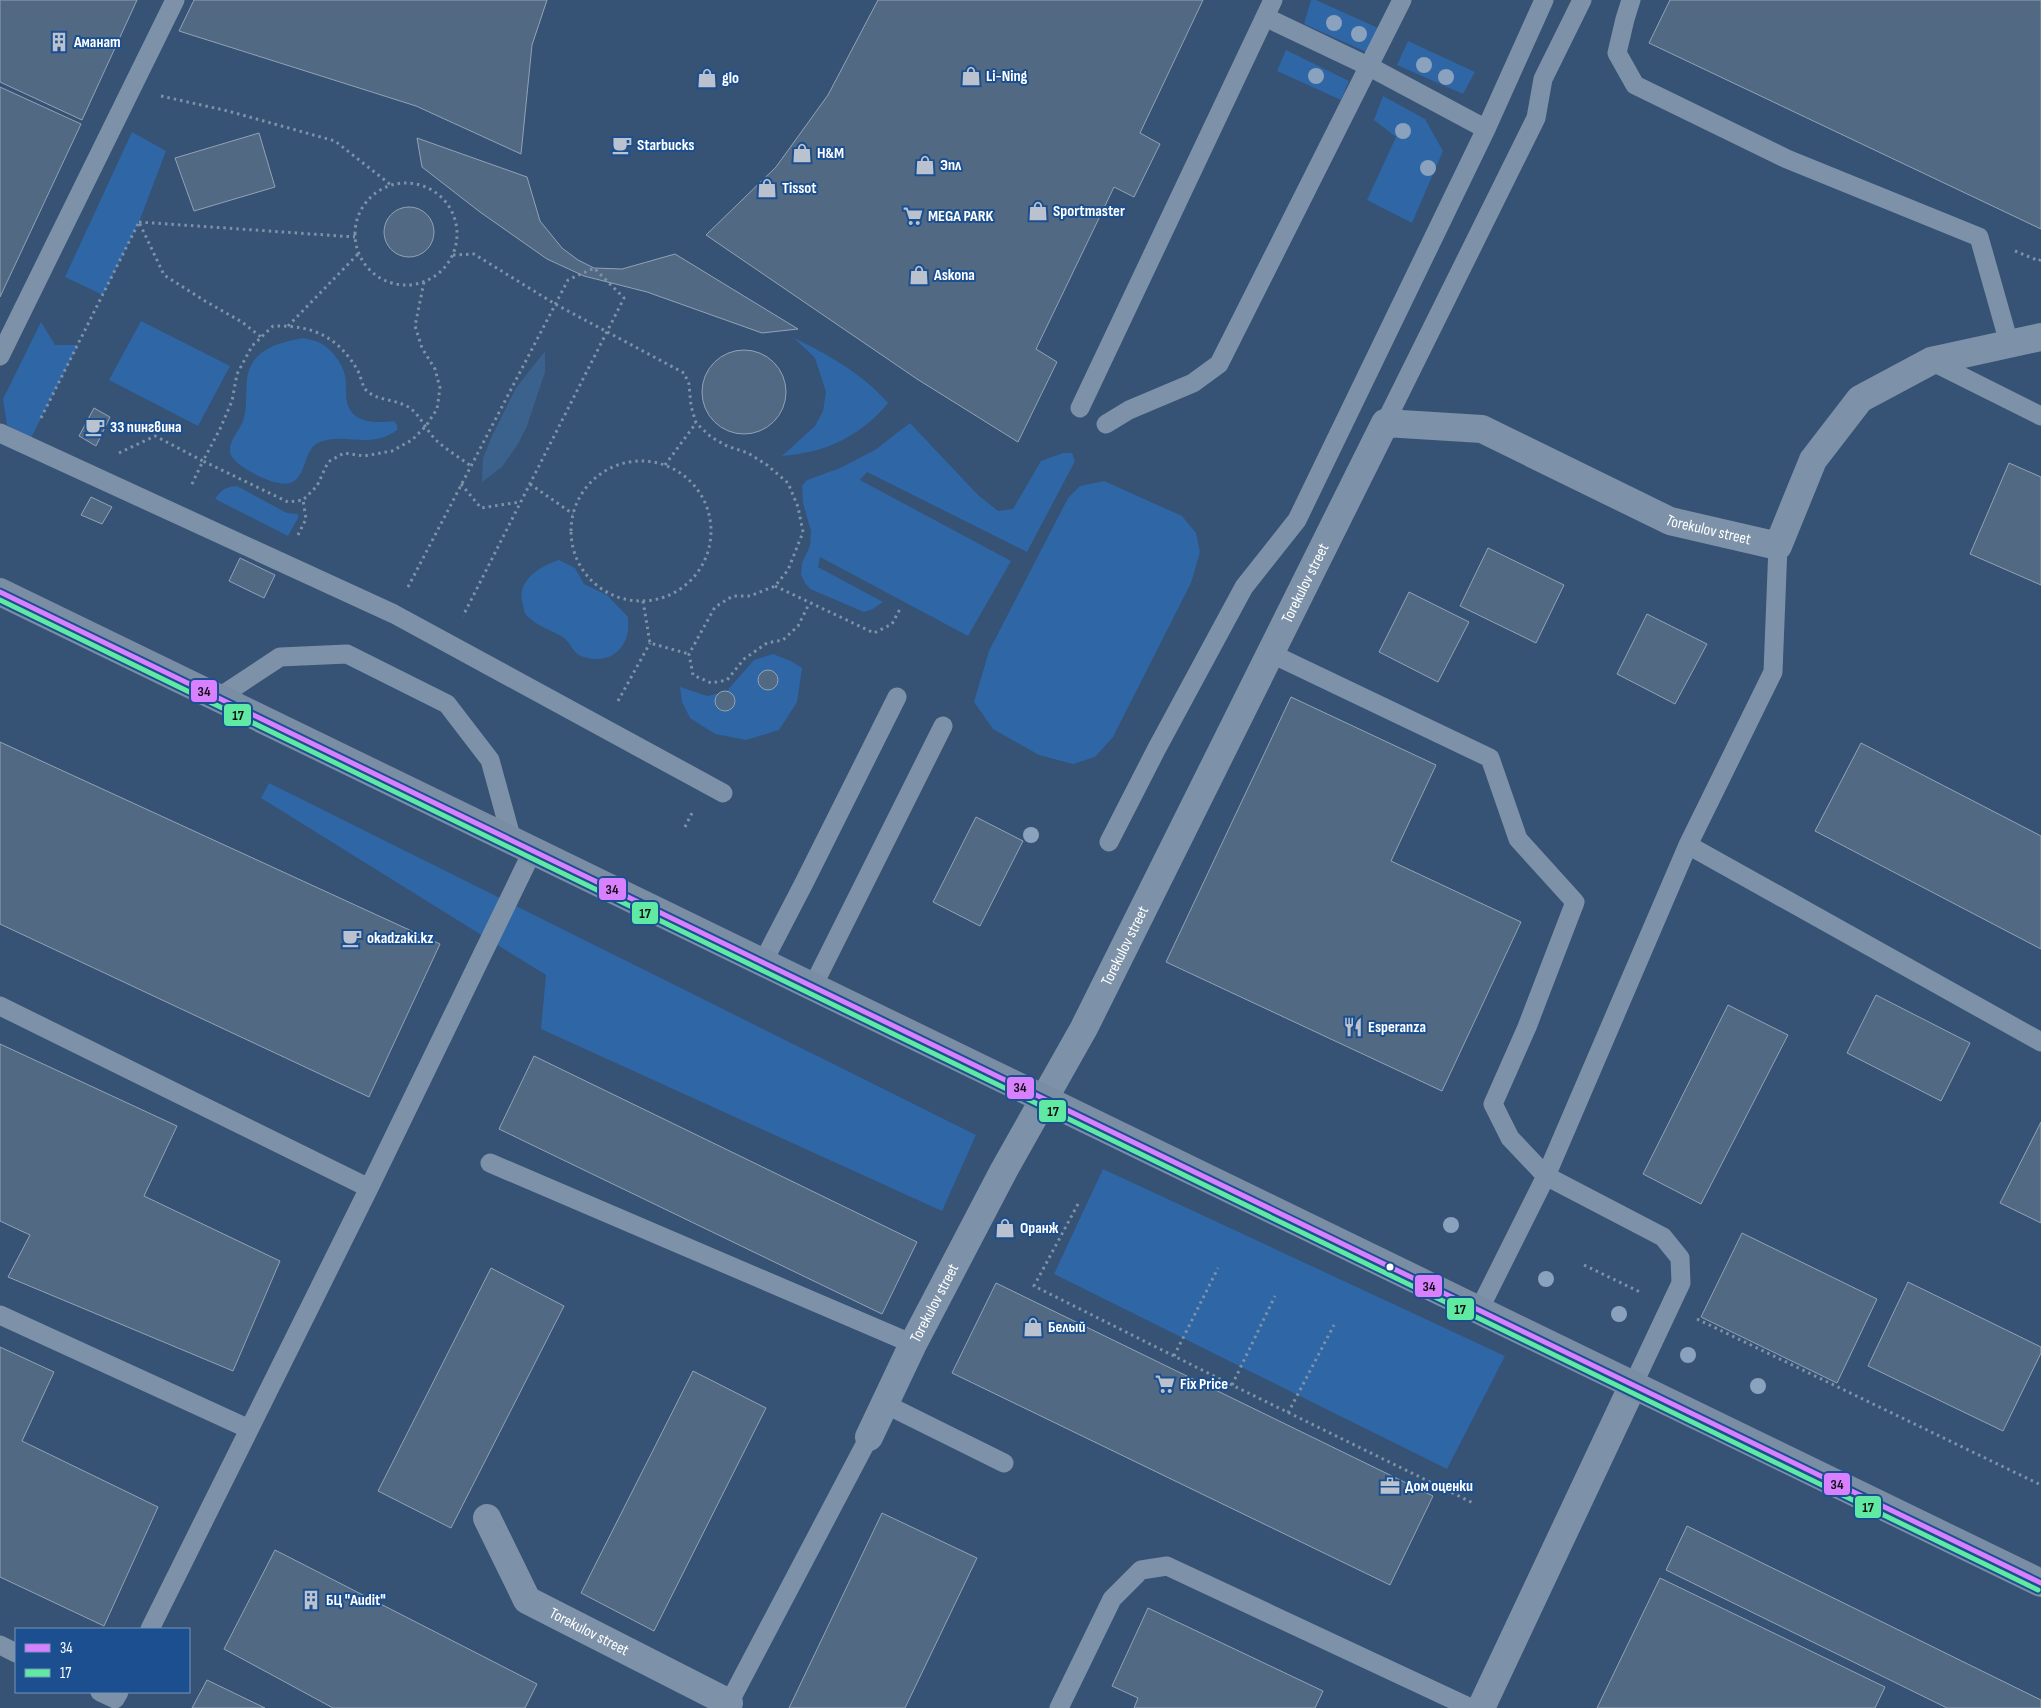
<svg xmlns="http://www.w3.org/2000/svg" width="2041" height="1708" font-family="'Sofia Sans Condensed',sans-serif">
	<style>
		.green { fill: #2f66a5 }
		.water { fill: #3b618d }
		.building { fill: #526984; stroke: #92a2b6 }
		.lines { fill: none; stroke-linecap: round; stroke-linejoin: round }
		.path { stroke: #7d92a8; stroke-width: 3; stroke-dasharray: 2.5 4; stroke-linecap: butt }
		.lane { stroke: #7d92a8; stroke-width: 19 }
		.street { stroke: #7d92a8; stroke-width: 28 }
		.secondary { stroke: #798da4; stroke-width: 28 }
		.bus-1-casing { stroke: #1b4f8f; stroke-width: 9 }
		.bus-2-casing { stroke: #1b4f8f; stroke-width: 9 }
		.bus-1 { stroke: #d880ff; stroke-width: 5 }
		.bus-2 { stroke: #60e9a3; stroke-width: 5 }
		.tree { fill: #8aa2be }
		.bus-dot { fill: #fff; stroke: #1b4f8f; stroke-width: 2 }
		.labels { text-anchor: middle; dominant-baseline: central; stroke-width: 4; stroke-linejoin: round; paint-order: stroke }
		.poi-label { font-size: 16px; font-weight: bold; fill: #fff; stroke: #1b4f8f; text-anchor: start }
		.street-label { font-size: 16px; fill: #fff; stroke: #1b4f8f }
		.line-badge { stroke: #1b4f8f; stroke-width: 2 }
		.pale-badge-label { font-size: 14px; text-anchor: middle; font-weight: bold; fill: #111 }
	</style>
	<rect width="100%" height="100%" fill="#365274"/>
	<path class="green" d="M1311,0H1316L1387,32L1375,56L1304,24Z
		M1408,41L1475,72L1463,94L1397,65Z
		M1286,50L1349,81L1341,100L1277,71Z
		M1383,96L1425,119L1443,151L1412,223L1367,200L1396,137L1374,120Z
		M132,132L166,151L139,222L103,295L65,277Z
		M141,321L230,366L198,426L109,380Z
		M41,322L55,345H78L31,438L7,425L3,399Z
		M303,338C308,339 314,340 318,342C332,348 345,366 346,381C346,389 345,400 349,408C357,424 379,423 394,421L397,425V430C370,450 346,432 320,442C302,449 308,477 290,483C277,488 237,468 231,455C226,444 239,431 243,421C248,407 245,393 247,379C251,349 278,343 303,338Z
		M794,338C829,355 863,374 888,403C869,427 839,446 809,452C800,454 791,455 782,456L815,426L823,411L826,392L815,358Z
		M910,423L978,495L998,511L1013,509L1041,461L1063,453H1072L1075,461L1027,552L867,472L860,480L1011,561L968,636L820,557L818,567L883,602L873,609L864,612L810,589L805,583L801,575L802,563L810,546L811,531L803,503L802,486L807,480L840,468L875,450Z
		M1104,481L1182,516L1196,533L1200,552L1191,583L1113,737L1095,757L1073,764L1039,755L993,729L974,702L989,651L1068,498L1080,486Z
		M237,486L287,513L298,514V518L288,536L215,499C221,490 225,487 237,486Z
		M559,560L575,568L584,584L607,595L628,617C628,623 629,630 627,636C621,656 602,664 581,656C574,654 570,642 563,637C551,630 537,626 527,616C524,613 524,609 523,605C515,581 540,566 559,560Z
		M773,654L791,661L802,668L797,702L779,730L746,740L715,734L690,718L682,702L680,687L707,696L726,692L754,660Z
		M269,783L976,1135L942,1211L541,1029L546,975L261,798Z
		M1103,1169L1505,1356L1447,1469L1054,1274Z"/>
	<path class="water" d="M545,351V372L527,426L518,444L502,467L482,482L483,458L492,436L516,388Z"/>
	<path class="building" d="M0,0H137L82,120L0,82Z
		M194,0H547L532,45L521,154L416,106L179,31Z
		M878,0H1203L1140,133L1160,144L1134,197L1114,187L1036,349L1057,362L1018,442L917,379L706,235L776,167L828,95Z
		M1670,0H2041V229L1649,43Z
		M0,87L81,124L0,297Z
		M259,133L275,187L194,211L175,158Z
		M417,138L527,177L540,221L562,248L578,260L594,268L622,269L675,254L798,329L762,333L647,292L584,276L547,259L480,212L422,167Z
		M384 232a25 25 0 1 1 50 0a25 25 0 1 1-50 0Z
		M702 392a42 42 0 1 1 84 0a42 42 0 1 1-84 0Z
		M94,408L110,417L96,446L79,436Z
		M2009,463L2041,477V585L1970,554Z
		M91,497L112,507L102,524L81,515Z
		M1488,548L1564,585L1536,643L1460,606Z
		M240,558L275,575L264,598L229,581Z
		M1409,592L1469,622L1438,682L1379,652Z
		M1647,614L1707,644L1675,704L1617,674Z
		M758 680a10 10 0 1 1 20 0a10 10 0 1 1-20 0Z
		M715 701a10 10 0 1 1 20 0a10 10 0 1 1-20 0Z
		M1291,697L1436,765L1391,861L1521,922L1442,1091L1166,962Z
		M0,742L440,944L369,1097L0,924Z
		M1861,743L2041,836V949L1815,831Z
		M976,817L1023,841L980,926L933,902Z
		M1876,995L1970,1043L1941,1101L1847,1053Z
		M1728,1005L1788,1035L1701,1204L1643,1174Z
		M0,1044L177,1126L144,1196L280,1261L233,1371L8,1277L30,1235L0,1221Z
		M534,1056L917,1242L882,1314L499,1129Z
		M2041,1122V1223L2000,1203Z
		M1742,1233L1877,1299L1837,1383L1701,1317Z
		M491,1268L564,1306L451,1528L378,1491Z
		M1908,1282L2041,1347V1353L2003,1431L1868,1366Z
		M996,1283L1433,1496L1390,1585L952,1373Z
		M0,1347L54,1372L22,1441L158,1507L104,1626L0,1577Z
		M693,1371L766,1408L654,1631L581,1593Z
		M882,1513L977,1558L905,1708H789Z
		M1687,1526L2041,1700V1708H1947L1666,1570Z
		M275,1550L537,1684L525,1708H333L224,1649Z
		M1660,1578L1885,1687L1875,1708H1597Z
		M1148,1608L1323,1691L1315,1708H1134L1138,1698L1112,1686Z
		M207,1680L265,1708H192Z"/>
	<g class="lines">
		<path class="path" d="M161,96L228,111L335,141L391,185
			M355 234a51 51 0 1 1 102 0a51 51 0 1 1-102 0Z
			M139,222L355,237
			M2015,251L2039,261L2041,259
			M453,255L474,254L555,304L684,373L689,384L691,406L696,423L711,437L727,446L748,453L767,465L788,483L798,507L803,532L788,570L775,586L750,596H733L715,607L689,654L693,675L711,683L727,680L744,659L767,643L783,640L798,626L809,604
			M424,282L415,326L422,348L435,369L440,388L437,409L426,426L412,440L392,451L364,456L344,453L328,462L317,486L303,500L288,502L203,461L220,429L232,401L237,374L252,346L273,326C312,325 338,336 358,371C361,377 362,384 365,389C375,401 397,399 410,408C421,416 427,432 437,441C447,450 460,458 471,466
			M288,326L359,253
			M41,418L139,222L164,275L205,301L242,322L261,337
			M119,453L155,436L203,461L191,486
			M571 531a70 70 0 1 1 140 0a70 70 0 1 1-140 0Z
			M665,465L696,423
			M461,484L481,508L520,502
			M530,484L573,514
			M298,535L306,519L303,500
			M775,586L874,633L892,624L900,609
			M408,587L568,280L594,268L624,298L463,616
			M643,601L650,643L689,654
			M618,701L650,643
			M685,827L693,811
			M1078,1204L1034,1286L1232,1385L1475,1504
			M1584,1265L1642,1293
			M1697,1319L2041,1485
			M1174,1356L1218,1268
			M1232,1385L1275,1296
			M1288,1413L1334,1325"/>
		<path class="lane" d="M1631,0L1625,19L1617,53L1635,85L1787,159L1979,237L2009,343
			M1265,17L1370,67L1486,129L1544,0
			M0,356L175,0
			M1931,361L2041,416
			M1080,408L1273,0
			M1385,423L1536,118L1543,79L1582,0
			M1106,424L1129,410L1193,383L1219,364L1402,0
			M0,433L394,614L723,793
			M1270,653L1490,758L1518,839L1575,902L1527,1027L1493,1104L1510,1138L1546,1176L1663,1237L1680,1258L1681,1283L1633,1385
			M218,698L280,657L347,654L447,704L490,760L512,840
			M1109,842L1156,750L1244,587L1297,520L1486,129
			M1688,845L2041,1042
			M763,962L804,883L897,697
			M813,986L943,726
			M0,1006L369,1188
			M490,1163L913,1344
			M1479,1310L1546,1176L1688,845L1773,672L1778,546
			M0,1315L249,1429
			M885,1404L1004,1463
			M150,1629L369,1188L533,850
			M0,1645L16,1653
			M100,1692L115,1699L119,1692
			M729,1703L869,1437
			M1059,1708L1112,1599L1141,1570L1167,1566L1471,1708"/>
		<g class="street">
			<path id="s1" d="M869,1437L913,1344L1004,1170L1084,1028L1385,423L1482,429L1670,521L1778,546L1813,460L1860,399L1931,361L2041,337"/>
			<path id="s2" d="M487,1518L527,1600L729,1703L726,1708"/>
			<path d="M1481,1708L1633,1385"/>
		</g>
		<path class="secondary" d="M0,592L2041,1583"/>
		<defs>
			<path id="bus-1" d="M0,592L2041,1583"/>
			<path id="bus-2" d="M0,600L2038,1590"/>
		</defs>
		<use href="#bus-1" class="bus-1-casing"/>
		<use href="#bus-2" class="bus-2-casing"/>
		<use href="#bus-1" class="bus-1"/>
		<use href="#bus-2" class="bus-2"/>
	</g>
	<g class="tree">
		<circle cx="1334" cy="23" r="8"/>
		<circle cx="1359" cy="34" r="8"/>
		<circle cx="1424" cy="65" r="8"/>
		<circle cx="1316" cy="76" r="8"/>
		<circle cx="1446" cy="77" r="8"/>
		<circle cx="1403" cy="131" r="8"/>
		<circle cx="1428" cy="168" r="8"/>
		<circle cx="1031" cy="835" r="8"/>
		<circle cx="1451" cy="1225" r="8"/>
		<circle cx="1546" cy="1279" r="8"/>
		<circle cx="1619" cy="1314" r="8"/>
		<circle cx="1688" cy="1355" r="8"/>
		<circle cx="1758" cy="1386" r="8"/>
	</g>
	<defs>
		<symbol id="building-bare" viewBox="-9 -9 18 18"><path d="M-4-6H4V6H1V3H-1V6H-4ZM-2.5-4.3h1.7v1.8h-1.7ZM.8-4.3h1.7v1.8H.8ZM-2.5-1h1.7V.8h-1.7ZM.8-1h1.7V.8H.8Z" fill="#b9c2ce" stroke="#1b4f8f" stroke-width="2.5" paint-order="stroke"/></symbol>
		<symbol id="shop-bare" viewBox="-9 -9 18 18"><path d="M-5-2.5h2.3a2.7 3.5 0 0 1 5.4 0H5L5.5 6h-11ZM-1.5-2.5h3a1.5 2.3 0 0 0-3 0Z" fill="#b9c2ce" stroke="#1b4f8f" stroke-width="2.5" paint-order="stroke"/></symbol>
		<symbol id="cafe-bare" viewBox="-9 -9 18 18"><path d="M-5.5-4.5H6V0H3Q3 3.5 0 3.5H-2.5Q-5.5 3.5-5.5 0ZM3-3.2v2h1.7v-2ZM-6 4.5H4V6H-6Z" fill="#b9c2ce" stroke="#1b4f8f" stroke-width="2.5" paint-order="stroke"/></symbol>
		<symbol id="supermarket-bare" viewBox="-9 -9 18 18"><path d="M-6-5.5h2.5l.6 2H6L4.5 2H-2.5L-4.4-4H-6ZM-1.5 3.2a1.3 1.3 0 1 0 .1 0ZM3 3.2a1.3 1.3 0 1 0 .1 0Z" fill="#b9c2ce" stroke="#1b4f8f" stroke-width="2.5" paint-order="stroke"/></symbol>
		<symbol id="restaurant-bare" viewBox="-9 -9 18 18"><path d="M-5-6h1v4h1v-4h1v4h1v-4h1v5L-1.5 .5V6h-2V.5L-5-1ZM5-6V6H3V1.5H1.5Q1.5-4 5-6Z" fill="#b9c2ce" stroke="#1b4f8f" stroke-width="2.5" paint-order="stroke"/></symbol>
		<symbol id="office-bare" viewBox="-9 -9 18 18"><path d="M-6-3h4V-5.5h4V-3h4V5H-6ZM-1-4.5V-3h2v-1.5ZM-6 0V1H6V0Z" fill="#b9c2ce" stroke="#1b4f8f" stroke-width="2.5" paint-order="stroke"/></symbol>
	</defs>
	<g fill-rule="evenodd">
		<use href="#building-bare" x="45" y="28" width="28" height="28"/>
		<use href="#shop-bare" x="957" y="62" width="28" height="28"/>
		<use href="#shop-bare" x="693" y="64" width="28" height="28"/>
		<use href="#cafe-bare" x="608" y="131" width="28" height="28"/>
		<use href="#shop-bare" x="788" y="139" width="28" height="28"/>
		<use href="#shop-bare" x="911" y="151" width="28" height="28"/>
		<use href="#shop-bare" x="753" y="174" width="28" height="28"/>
		<use href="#shop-bare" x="1024" y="197" width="28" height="28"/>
		<use href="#supermarket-bare" x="899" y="202" width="28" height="28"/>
		<use href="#shop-bare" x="905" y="261" width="28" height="28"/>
		<use href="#cafe-bare" x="81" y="413" width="28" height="28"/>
		<use href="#cafe-bare" x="338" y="924" width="28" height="28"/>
		<use href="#restaurant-bare" x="1339" y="1013" width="28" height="28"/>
		<use href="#shop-bare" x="991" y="1214" width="28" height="28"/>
		<use href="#shop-bare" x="1019" y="1313" width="28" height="28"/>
		<use href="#supermarket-bare" x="1151" y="1370" width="28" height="28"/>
		<use href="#office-bare" x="1376" y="1472" width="28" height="28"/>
		<use href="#building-bare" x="297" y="1586" width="28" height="28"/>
	</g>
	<circle class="bus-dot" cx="1390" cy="1267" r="4.5"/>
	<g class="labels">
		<g class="poi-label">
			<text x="74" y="42">Аманат</text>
			<text x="986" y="76">Li-Ning</text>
			<text x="722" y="78">glo</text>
			<text x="637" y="145">Starbucks</text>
			<text x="817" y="153">H&amp;M</text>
			<text x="940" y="165">Эпл</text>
			<text x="782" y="188">Tissot</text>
			<text x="1053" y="211">Sportmaster</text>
			<text x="928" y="216">MEGA PARK</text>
			<text x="934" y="275">Askona</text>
			<text x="110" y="427">33 пингвина</text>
			<text x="367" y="938">okadzaki.kz</text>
			<text x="1368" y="1027">Esperanza</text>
			<text x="1020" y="1228">Оранж</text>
			<text x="1048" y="1327">Белый</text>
			<text x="1180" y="1384">Fix Price</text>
			<text x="1405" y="1486">Дом оценки</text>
			<text x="326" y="1600">БЦ "Audit"</text>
		</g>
		<g class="street-label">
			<text stroke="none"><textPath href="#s1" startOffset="1484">Torekulov street</textPath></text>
			<text stroke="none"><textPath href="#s1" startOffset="959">Torekulov street</textPath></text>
			<text stroke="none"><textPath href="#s1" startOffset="554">Torekulov street</textPath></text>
			<text stroke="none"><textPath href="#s1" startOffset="149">Torekulov street</textPath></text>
			<text stroke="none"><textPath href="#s2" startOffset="161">Torekulov street</textPath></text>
		</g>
	</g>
	<g class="line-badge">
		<rect x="190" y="679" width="28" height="24" rx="5" fill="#d880ff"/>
		<rect x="223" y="703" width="29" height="24" rx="5" fill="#60e9a3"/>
		<rect x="598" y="877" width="29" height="24" rx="5" fill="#d880ff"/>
		<rect x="631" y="901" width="28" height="24" rx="5" fill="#60e9a3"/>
		<rect x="1006" y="1076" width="29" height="24" rx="5" fill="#d880ff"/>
		<rect x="1038" y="1099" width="29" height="24" rx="5" fill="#60e9a3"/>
		<rect x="1414" y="1274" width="29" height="24" rx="5" fill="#d880ff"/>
		<rect x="1446" y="1297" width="29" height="24" rx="5" fill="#60e9a3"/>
		<rect x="1823" y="1472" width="28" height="24" rx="5" fill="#d880ff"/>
		<rect x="1854" y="1495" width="28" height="24" rx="5" fill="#60e9a3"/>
	</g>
	<g class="pale-badge-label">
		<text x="204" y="696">34</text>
		<text x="238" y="720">17</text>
		<text x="612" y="894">34</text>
		<text x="645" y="918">17</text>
		<text x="1020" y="1092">34</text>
		<text x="1053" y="1116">17</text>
		<text x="1429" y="1291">34</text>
		<text x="1460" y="1314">17</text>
		<text x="1837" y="1489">34</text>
		<text x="1868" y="1512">17</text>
	</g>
	<rect x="15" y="1628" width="175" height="65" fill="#1b4f8f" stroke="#7695bc"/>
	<rect x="25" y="1644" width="25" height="8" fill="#d880ff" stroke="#7695bc"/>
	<text x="60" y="1653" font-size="15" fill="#ffffff">34</text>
	<rect x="25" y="1669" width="25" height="8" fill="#60e9a3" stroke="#7695bc"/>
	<text x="60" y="1678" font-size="15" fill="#ffffff">17</text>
</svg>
